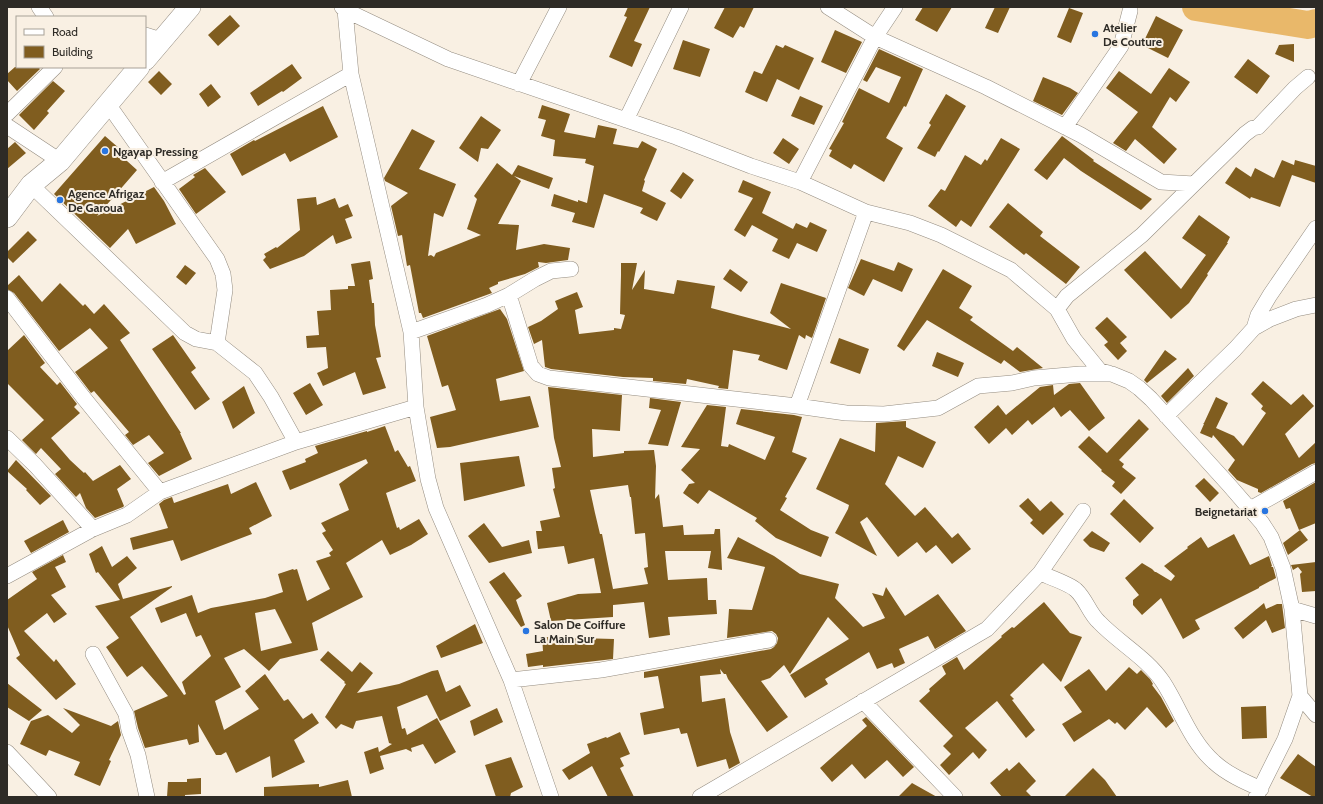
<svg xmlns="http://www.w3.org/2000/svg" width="1323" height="804" font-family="Cabin,sans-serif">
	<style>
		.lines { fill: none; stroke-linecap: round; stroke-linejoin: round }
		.river { stroke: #e9b86a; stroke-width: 28 }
		.building { fill: #805d1f; fill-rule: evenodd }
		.minor-casing { stroke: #948c80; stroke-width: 16 }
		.secondary-casing { stroke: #948c80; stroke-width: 22 }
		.minor { stroke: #fff; stroke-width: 15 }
		.secondary { stroke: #fff; stroke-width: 21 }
		.poi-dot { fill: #2875e0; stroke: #f9f0e3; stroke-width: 1.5 }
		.labels { text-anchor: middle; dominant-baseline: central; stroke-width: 4; stroke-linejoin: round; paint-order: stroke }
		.poi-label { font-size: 12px; font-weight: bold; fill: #2e2b26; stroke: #f9f0e3; text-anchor: start }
	</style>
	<rect width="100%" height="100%" fill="#f9f0e3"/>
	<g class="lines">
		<path class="river" d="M1196,7L1308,25L1316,23"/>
	</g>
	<path class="building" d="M628,7H650L634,41L642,44L632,67L609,57L627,17L624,16Z
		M725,7H754L744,28L740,26L733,38L714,28Z
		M923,7H952L937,32L915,20Z
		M995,7H1010L998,33L985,28Z
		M1069,8L1083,13L1071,43L1057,37Z
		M230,15L240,26L218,46L208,35Z
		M1156,16L1183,30L1168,58L1142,45Z
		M835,30L862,42L846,73L821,62Z
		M683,40L710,49L700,77L673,69Z
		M1294,44V62L1275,54L1279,45Z
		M776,45L783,48L785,45L814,58L799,90L777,79L767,102L745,92L754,71L762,74Z
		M879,49L923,69L906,107L904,106L886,138L903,148L884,182L854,164L851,169L829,156L832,150L829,149L844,123L842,122L859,88L889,103L901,77L876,67L867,82L863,80Z
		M1248,59L1270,76L1257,94L1234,77Z
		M292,64L302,78L283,92L282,91L258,106L250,93Z
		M15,67H38L40,69L17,91L7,80V74Z
		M1169,68L1190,82L1176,102L1170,97L1152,127L1177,149L1164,164L1135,139L1126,151L1113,143L1138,112L1106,88L1119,71L1151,94Z
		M159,71L172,84L161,95L148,82Z
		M1043,77L1070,88L1078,93L1062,115L1033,101Z
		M53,81L65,91L47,111L49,113L34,130L19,115Z
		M211,84L221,97L208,107L199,94Z
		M946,94L966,106L939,152L938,151L935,157L917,148L931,125L929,123Z
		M800,96L823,106L814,125L791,116Z
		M542,105L570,114L564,132L595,138L598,125L617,129L613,144L638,148L642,141L657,149L644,180L645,181L642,191L666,203L657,221L640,213L643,208L604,194L594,228L572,222L575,213L551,206L554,194L578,202V200L587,203L594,166L585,163L586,159L553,156L555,140L541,136L546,120L538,118Z
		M323,106L338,137L290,162L285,153L242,176L230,154L254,140L255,141Z
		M481,116L501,130L488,149L481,148L478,162L459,148Z
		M412,129L435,141L419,169L456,184L443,217L434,213L428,256L431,255L434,257L436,253L481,235L467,229L477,199L474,196L497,163L512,175L518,165L553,178L549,189L514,176L521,181L498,224L519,225L516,250L544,244L570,248L568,260L546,263L538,262L539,267L525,274L498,282V284L489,288L492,293L423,318L421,313H419L410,265L407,266L402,235L398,236L391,206L408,193L385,181L384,178Z
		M105,136L120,149L117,152L137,170L97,216L154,187L164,201L176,224L136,244L128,229L110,248L54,194Z
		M1062,136L1094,160L1093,161L1152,199L1141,210L1081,171L1064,158L1047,180L1034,170Z
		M783,138L799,149L789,164L773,153Z
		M1001,138L1020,149L971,227L961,220L956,227L928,206L941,189L945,191L965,155L981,165L985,159L987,161Z
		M15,142L26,153L7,169V149Z
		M1282,160L1294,165L1295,160L1316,166V183L1292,175L1280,207L1251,197L1250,199L1225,183L1236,167L1251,177L1255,168L1274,178Z
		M205,168L226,192L196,214L179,189L195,177L193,175Z
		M683,172L694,180L681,199L670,191Z
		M743,180L771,192L762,213L793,229L796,223L807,228L810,222L827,230L817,252L797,243L789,259L772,251L778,239L752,225L745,237L734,230L753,198L738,192Z
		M316,197L317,205L335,198L339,208L348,204L353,216L345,219L352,238L336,244L333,235L304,256L270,269L263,260L266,257L264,254L276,247L277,248L300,230L297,199Z
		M1008,203L1043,232L1040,236L1080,267L1066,284L1026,253L1024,255L989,227Z
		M1199,215L1230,237L1227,243H1228L1207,274L1208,275L1189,303L1171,319L1124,270L1145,251L1181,289L1206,255L1182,238Z
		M28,231L37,240L13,263L7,257V252Z
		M861,259L894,271L898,262L913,269L902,292L873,279L864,296L848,288Z
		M370,261L373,279L369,280L372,303H374L375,325L381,357L376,358L386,388L363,395L355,372L323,386L317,373L328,368L326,347L307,348L306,336L319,335L317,311L331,310L330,290L348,289V286H355L351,264Z
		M621,263H637L632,290L645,270L644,289L674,294L677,280L715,286L711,308L791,329L770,313L781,283L826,298L812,338L806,335L805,339L799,335L787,370L758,360L760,355L733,350L728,389L718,388L719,386L687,379L686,384L653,381V378L623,377L551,369L545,367L542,340L534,344L528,327L541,321L558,309L555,301L577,292L583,307L575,310L579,334L614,330V328L621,329L625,315L620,314L621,275H622H621Z
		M185,265L196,273L186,285L176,277Z
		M730,269L748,282L741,292L723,279Z
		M943,269L972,286L959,308L973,317L970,320L1013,351L1017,347L1043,368L1020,372L1004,360L1001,364L927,320L904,351L897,346Z
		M19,275L42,302L60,283L83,306L85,304L94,314L104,304L130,333L120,340L181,433H180L192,459L159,476L148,463L164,453L149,435L133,445L125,435L129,432L94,391L91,393L75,372L108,348L90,328L59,351L14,293L7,289V286Z
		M500,309L507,319L524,371L496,379L500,401L530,396L539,427L450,447L437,448L430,417L456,410L448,385L442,387L427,336Z
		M1107,317L1127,337L1120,343L1127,351L1118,360L1104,345L1108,342L1095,328Z
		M24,335L45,363L40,367L57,385L60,382L77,404L74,407L80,413L51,438L70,460L84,473L85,472L93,481L120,465L131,479L117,489L124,506L123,507L95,518L86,508L80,493L76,497L55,474L61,469L41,448L36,454L22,440L44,420L7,383V351Z
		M173,335L196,368L191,372L210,399L195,410L152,349Z
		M839,338L869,349L860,374L830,363Z
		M1165,350L1177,359L1147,383L1144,380Z
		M937,352L964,363L958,377L932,366Z
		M1188,368L1194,376L1167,403L1161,396Z
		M1263,381L1291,405L1303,394L1314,406L1285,434L1299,458L1316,442V463L1312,464L1261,493L1258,492V489L1237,480L1228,470L1235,460L1213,435L1212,438L1200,433L1204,424L1203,423H1204L1216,397L1228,403L1216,428L1234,436L1243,446L1266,413L1261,409L1263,406L1251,394Z
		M310,383L323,405L306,415L293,393Z
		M1080,383L1105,418L1089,431L1070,410L1061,417L1054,407L1032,425L1028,420L1012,435L1006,428L989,444L974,427L998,405L1006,415L1040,387L1053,385L1054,395L1069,384Z
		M244,386L255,413L233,429L222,402Z
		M548,387L622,395L620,431L592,429L593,457L624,453V451L654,450L656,466L655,499L659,494L663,527L683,525L684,535L714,534L715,529H720L722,570L708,568L711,551H665L668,580L707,578L708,600H716L717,614L668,617L670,635L649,638L644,602L613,605V617L551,621L547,603L578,594L601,593L594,558L568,564L564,546L538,549L536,531H542L540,521L560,517L553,489L555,488L552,468L561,467L554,438ZM628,485L630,497H631L635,534L645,533L648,567L644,568L648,584L613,589L602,534H600L595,513L590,490Z
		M650,398L681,402L668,446L648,444L661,410L649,408Z
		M707,405L726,407L721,446L728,447L729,444L765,460L775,437L736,424L741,409L794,415L802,417L792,452L807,458L785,497L787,498L780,510L811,530L829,537L821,557L776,538L755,521L757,518L709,490L698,504L683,493L689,484L695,483L681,470L700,449L681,447Z
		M1139,419L1149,429L1119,460L1124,464L1122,467L1136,478L1121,494L1112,486L1115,482L1101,471L1102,470L1078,447L1089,436L1107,453Z
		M906,421V427L936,442L923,468L898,456L885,484L915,516L925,507L952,538L958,533L971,549L952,564L936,545L926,553L917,542L898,557L867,517L860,522L877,556L835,533L848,509L849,505L816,489L840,438L875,452L876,423Z
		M385,426L395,452L398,450L408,467L410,466L416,481L386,493L397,528L399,527L400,530L419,519L428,534L411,545L390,555L382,540L346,563L363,597L312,623L318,650L280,659L269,671L244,649L224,658L241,687L215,701L224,730L259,709L245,691L265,674L284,701L288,699L303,719L312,713L319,723L294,740L305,762L272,778L270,756L236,773L226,752L221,755H216L198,724L199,742L189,745L187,739L145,748L138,728L134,711L168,696L142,666L127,677L106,647L119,638L95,606L120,600L98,572L96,573L89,554L102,546L112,567L127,556L137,568L118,584L123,599L172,586V587L130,617L184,695L186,694L182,682L211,656L201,635L196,637L186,613L161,623L155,608L192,595L198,613L211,608L265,598L283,592L278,574L293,569L294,570L297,569L307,601L330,589L316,561L331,556L329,553L333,550L322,533L326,531L321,523L349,510L339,484L368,463L366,459L290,490L282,471L306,462L305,459L318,453L315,446L367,431V432ZM275,609L292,643L261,651L255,613Z
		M519,456L525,486L464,501L460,463Z
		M16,460L51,496L40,505L26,490L27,489L7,471Z
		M1204,478L1219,493L1210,502L1195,486Z
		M256,482L272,516L249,528L252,534L181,561L173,540L133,550L130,538L168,528L159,504L164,500L172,497L174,503L228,484L231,494Z
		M1316,482V523L1299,530L1290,508L1286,509L1283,501Z
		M1028,498L1040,511L1051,501L1064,514L1043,535L1030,523L1033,520L1019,506Z
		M1124,499L1154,528L1140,543L1110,514Z
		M63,520L69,532L31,553L24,541Z
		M484,523L502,547L529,540L532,553L489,563L468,536Z
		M1300,530L1308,540L1288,555L1283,543Z
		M1092,531L1110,543L1104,552L1090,547L1083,540Z
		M1234,534L1250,565L1269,556L1272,566L1271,567H1273L1276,578L1259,587V588L1195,620L1200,629L1183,639L1161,598L1142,615L1133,605V600L1139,595L1125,578L1142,563L1152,569L1155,572H1156L1171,581L1175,576L1164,566L1188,548L1187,547L1201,537L1208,548Z
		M738,537L774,556L800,574L839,584L835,598L863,627L885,618L872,593L883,596L886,587L905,616L938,594L966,631L935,649L928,636L899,649L905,663L894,668L892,663L877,669L869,652L825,679L828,684L805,698L790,675L849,639L828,617L790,674L784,665L770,678L761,681L788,717L767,732L728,679L726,674H724L720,669L721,674L700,676L702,702L725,698L730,732L740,763L729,769L726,759L697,767L687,733L681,734L679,728L644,735L640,713L664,708L658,676L644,678V672L771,649L774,647L777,643L778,638L776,634L772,631L727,638L729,609L752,610L765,567L727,558Z
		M63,555L66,562L55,567L66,587L51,595L67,614L54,623L47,613L24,631L54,662L56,659L76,684L56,700L16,658L20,655L7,625V600L37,579L32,572Z
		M1316,562V591L1302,592L1300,574L1302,572L1298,567L1293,570L1291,565Z
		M504,572L522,596L516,600L525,625L521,627L489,582Z
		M1044,602L1070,633L1082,637L1061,682L1043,663L1010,695L1014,699L1012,700L1035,730L1026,738L997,701L965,728L987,750L979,759L973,752L949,775L940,765L951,754L943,746L953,736L919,701L930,691L929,689L946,674L942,666L957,657L964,670L1002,637L1001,636L1012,627L1014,628Z
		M1264,603L1266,609L1277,604H1282L1285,628L1272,633L1266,620L1243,639L1234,628Z
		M475,624L483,643L441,658L436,646Z
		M542,637L614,639L613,659L543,667V665L528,667L526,654L543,651Z
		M328,651L352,672L360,662L373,673L357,693L399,684L432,671L438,670L446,692L460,685L471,706L440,721L427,695L397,707L402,729L405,728L407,735L437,718L456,752L435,764L423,744L411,748L412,752L406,749L380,756L384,769L370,774L364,752L378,747L379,752L392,744L389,743L382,716L356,721L353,729L341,724L336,729L325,717L346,684L344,683L345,682L320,660Z
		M1129,667L1137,674L1141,670L1150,679L1153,684L1152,685L1161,697L1174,721L1166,728L1147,707L1125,730L1117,722L1115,724L1109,719L1074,742L1062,724L1082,712L1064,687L1089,669L1106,691Z
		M7,683L42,710L29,721L7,707Z
		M1266,706L1267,738L1242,739L1241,707Z
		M63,708L111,726L118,721L121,735L109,760L111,761L100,786L74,775L80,762L49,750L46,756L20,744L31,721L48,715L72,733L80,725Z
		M497,708L503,722L474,736L470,721Z
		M866,717L914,767L903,777L887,760L865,779L852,764L832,782L820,768L867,726L862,720Z
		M620,732L630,754L620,758L624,766L620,768L634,797H608L592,766L569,780L562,770L590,753L587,744L606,737L607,738Z
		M1298,754L1316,767V797H1313L1280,778Z
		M511,757L523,787L511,793L510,797H496L485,765Z
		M1019,762L1036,781L1026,791L1032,797H1002L990,783L1007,768L1009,771Z
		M1093,768L1105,780L1117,797H1064Z
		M201,778V794L185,795V797H167L168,782H187V779Z
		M348,780L352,797H264V787L319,784V787Z
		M912,783L937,797H898Z"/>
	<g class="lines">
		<defs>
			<path id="minor" d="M39,7L46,17
				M342,7L345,10L351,74L411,332L416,407L428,479L436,508L511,680L551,797
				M828,7L875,37L986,87L1081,135L1161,182L1194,184
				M345,10L448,59L676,137L751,166L800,182L866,212L910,223L941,235L1011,270L1057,309L1074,339L1100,371L1109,373
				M145,35L161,40
				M519,84L559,7
				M108,104L217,259L223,274L225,290L217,343
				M7,114L55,67
				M626,120L681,7
				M7,126L60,161
				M1065,127L1121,46L1130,11
				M162,182L351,74
				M800,182L875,37L895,7
				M31,185L185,333L196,339L217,343L255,373L271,397L296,442
				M509,295L531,366L538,374L549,378L797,406L846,413L884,414L938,408L978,386L1012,383L1034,378L1080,374H1112L1129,381L1139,388L1151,399L1229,485L1262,523L1271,537L1283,568L1292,609L1300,696L1316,715
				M7,298L83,397L160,492
				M1057,309L1067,296L1142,235L1245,134L1253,128L1258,127L1295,88L1308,77
				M1254,328L1258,315L1270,295L1316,228
				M411,332L487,305L509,295L535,279L551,271L571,269
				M797,406L866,212
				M1166,416L1235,349L1254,328L1270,319L1296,309L1316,305
				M7,438L35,465L93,529
				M1250,509L1316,472
				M1040,573C1049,577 1070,584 1076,590C1086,599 1089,613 1099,622C1119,643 1147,658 1163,682C1180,708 1190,741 1214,762C1227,774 1245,782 1261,789
				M7,576L93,529L127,515L160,492L296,442L416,407
				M1292,609L1316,616
				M93,654L126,714L129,730L138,755L147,797
				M511,680L601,670L769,640
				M863,701L955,797
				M7,752L49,797
				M700,797L987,629L1040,573L1083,511
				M1256,797L1285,739L1300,696"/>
			<path id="secondary" d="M145,60L190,7
				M7,217L31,185L60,161L139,67"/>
		</defs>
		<use href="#minor" class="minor-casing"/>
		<use href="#secondary" class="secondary-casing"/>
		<use href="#minor" class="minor"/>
		<use href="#secondary" class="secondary"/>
	</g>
	<g class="poi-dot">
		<circle cx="1095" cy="34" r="4"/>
		<circle cx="105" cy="151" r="4"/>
		<circle cx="60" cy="200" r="4"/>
		<circle cx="1265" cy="511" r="4"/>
		<circle cx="526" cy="631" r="4"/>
	</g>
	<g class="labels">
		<g class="poi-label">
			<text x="1103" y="27">Atelier<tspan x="1103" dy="14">De Couture</tspan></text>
			<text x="113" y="151">Ngayap Pressing</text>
			<text x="68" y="193">Agence Afrigaz<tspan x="68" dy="14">De Garoua</tspan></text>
			<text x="1257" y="511" text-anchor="end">Beignetariat</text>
			<text x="534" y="624">Salon De Coiffure<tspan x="534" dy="14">La Main Sur</tspan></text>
		</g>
	</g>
	<rect width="1323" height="804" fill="none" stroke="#2e2b26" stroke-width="16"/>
	<rect x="16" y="16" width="130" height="52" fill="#f9f0e3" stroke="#a8a197"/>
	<rect x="24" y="29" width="20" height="6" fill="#ffffff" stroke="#a8a197"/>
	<text x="52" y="36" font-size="12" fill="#2e2b26">Road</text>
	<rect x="24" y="46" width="20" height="12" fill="#805d1f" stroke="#a8a197"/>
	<text x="52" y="56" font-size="12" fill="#2e2b26">Building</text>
</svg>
